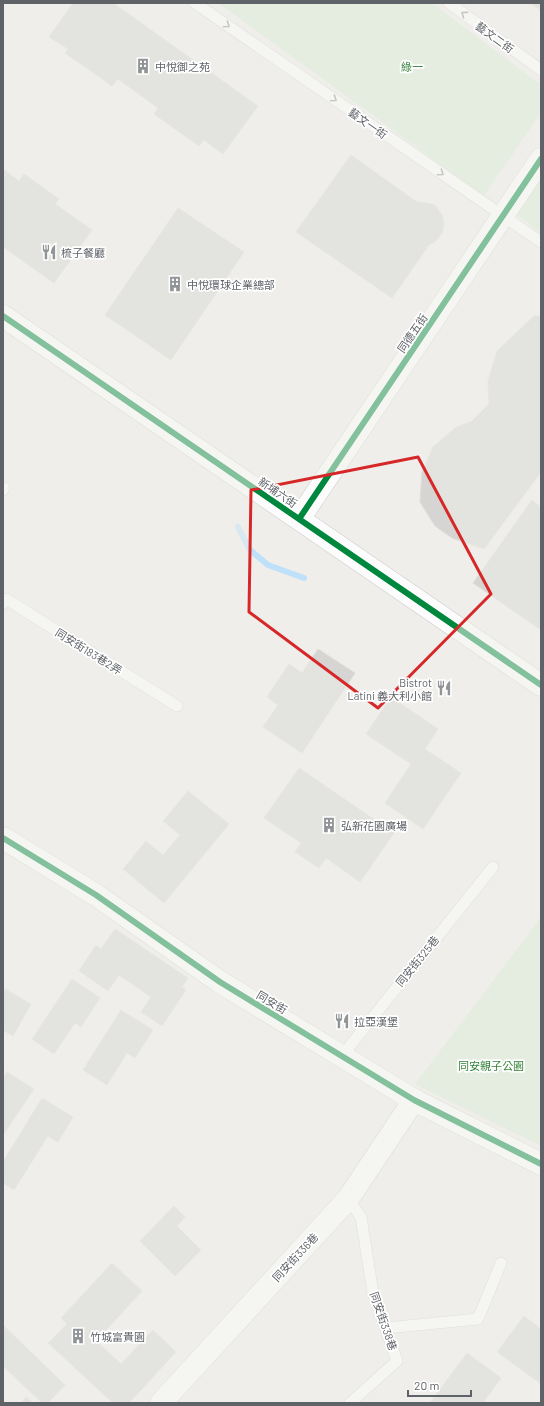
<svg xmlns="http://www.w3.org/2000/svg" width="544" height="1406" font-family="Barlow,'Noto Sans TC',sans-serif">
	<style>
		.green { fill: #d8ebd6 }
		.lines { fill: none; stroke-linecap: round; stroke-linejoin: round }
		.stream { stroke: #bfe0f9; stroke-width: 6 }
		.building { fill: #d6d5d3; stroke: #deddd9 }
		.service-casing { stroke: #cbcccc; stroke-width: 12 }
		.minor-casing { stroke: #cbcccc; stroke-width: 23 }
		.tertiary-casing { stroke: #cbcccc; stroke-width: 23 }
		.service { stroke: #fdfcfc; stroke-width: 11 }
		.minor { stroke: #fdfcfc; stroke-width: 22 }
		.tertiary { stroke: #fdfcfc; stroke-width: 22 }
		.cycleway-casing { stroke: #fff; stroke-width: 8 }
		.cycleway { stroke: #00873e; stroke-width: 6 }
		.oneway { stroke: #96999c }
		.marked { fill: none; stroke: #d62828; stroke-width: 3; stroke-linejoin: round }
		.labels { text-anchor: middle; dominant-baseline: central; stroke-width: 3.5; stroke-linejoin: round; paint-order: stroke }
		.street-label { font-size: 11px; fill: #5f6368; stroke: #fff }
		.poi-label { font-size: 11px; fill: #5f6368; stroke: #fff; text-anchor: start }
		.park-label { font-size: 11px; fill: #348238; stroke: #fff }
	</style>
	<rect width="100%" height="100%" fill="#efeeea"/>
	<path class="green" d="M218,3H432L541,85V112L484,196Z
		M541,174V233L514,213Z
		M541,917V1146L415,1084Z"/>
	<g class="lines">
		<path class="stream" d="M238,527L250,550L268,565L304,578"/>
	</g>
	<path class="building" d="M73,3H113L258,106L223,154L204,140L199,146L154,114L158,108L118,79L112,86L65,53L68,49L49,37Z
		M530,3H541V10Z
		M351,155L417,202L427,203L435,205L442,215L444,224L442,233L436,241L429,245L392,298L296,232Z
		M3,169L19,181L24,174L59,199L55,204L92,230L54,283L3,247Z
		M178,208L244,252L171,360L105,315Z
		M534,316H541V472L484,549L452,538L435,526L420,502L422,472L433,447L455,428L472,421L489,404L488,381L497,351Z
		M532,500L541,507V630L473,583Z
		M318,649L355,673L302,753L263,727L278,705L267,697L289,664L302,673Z
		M391,697L438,729L425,749L461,773L423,829L385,803L411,764L366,734Z
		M299,768L394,833L360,882L326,858L319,868L295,852L301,843L264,818Z
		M188,791L229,824L164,903L123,869L146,841L163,855L180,835L163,821Z
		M115,929L188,978L182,987L186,990L162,1026L141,1012L151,997L119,975L108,991L79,971L96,945L101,949Z
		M72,979L100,998L81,1027L75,1023L54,1054L32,1039Z
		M5,989L31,1004L13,1036L3,1030V994Z
		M121,1010L153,1030L135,1058L127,1053L107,1085L83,1070Z
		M7,1072L34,1089L3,1135V1078Z
		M42,1098L73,1117L58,1142L48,1136L14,1190L3,1183V1162Z
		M174,1206L185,1217L177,1226L201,1250L175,1276L140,1241Z
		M112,1263L142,1291L96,1341L121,1364L153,1330L176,1352L129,1403H113L48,1343L67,1324L61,1318Z
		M524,1316L541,1329V1384L497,1352Z
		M3,1325L65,1385L48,1403H42L3,1366Z
		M467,1353L501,1378L483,1403H430Z
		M26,1397L33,1403H21Z"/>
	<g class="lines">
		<defs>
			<path id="service" d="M195,3L541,242
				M449,3L541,70
				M3,490L4,488
				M3,604L6,599L177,706
				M342,1056L493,867
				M348,1199L361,1217L373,1293L397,1361L350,1403
				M386,1328L478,1319L501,1263"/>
			<path id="minor" d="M3,316L541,685
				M299,519L541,159
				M161,1403L348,1199L414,1100"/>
			<path id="tertiary" d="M3,838L96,895L220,982L414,1100L541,1164"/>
		</defs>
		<use href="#service" class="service-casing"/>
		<use href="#minor" class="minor-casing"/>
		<use href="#tertiary" class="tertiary-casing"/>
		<use href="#service" class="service"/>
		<use href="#minor" class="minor"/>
		<use href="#tertiary" class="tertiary"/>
		<defs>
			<path id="cycleway" d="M3,316L541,685
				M299,519L541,159
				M3,838L96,895L220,982L414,1100L541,1164"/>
		</defs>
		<use href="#cycleway" class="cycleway-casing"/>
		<use href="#cycleway" class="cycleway"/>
	</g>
	<defs><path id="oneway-chevron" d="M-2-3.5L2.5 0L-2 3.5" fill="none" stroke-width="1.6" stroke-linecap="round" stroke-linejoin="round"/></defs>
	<g class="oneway">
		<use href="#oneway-chevron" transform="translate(464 14) rotate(-144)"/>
		<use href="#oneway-chevron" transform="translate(227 25) rotate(35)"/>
		<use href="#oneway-chevron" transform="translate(334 99) rotate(35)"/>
		<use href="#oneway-chevron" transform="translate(441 173) rotate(35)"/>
	</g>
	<path d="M0 0H544V1406H0ZM418,457L491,594L378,708L249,612L251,490Z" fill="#efeeea" fill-opacity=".55" fill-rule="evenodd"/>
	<path class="marked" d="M418,457L491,594L378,708L249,612L251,490Z"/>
	<defs>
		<symbol id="building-bare" viewBox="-9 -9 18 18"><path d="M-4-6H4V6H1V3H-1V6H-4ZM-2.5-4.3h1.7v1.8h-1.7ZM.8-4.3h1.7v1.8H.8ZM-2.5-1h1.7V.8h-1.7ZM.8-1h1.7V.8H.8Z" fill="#919496" stroke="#fff" stroke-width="2.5" paint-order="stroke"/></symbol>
		<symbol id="restaurant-bare" viewBox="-9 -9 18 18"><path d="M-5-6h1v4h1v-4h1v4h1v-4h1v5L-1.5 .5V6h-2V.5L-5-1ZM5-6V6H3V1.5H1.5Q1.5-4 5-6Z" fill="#919496" stroke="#fff" stroke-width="2.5" paint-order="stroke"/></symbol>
	</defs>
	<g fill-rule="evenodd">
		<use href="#building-bare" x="132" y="55" width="22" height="22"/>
		<use href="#restaurant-bare" x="38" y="241" width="22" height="22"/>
		<use href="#building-bare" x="164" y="273" width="22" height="22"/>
		<use href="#restaurant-bare" x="433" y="677" width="22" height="22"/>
		<use href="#building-bare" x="318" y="814" width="22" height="22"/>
		<use href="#restaurant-bare" x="331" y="1010" width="22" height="22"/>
		<use href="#building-bare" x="67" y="1325" width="22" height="22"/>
	</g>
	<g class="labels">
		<g class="street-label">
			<text transform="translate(495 37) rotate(36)">藝文二街</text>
			<text transform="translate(368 123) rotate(35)">藝文一街</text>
			<text transform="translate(412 333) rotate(-56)">同德五街</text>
			<text transform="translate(278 492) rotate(34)">新埔六街</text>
			<text transform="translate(89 651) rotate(32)">同安街183巷2弄</text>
			<text transform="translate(417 961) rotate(-51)">同安街325巷</text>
			<text transform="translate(272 1002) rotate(31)">同安街</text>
			<text transform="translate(295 1257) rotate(-47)">同安街336巷</text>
			<text transform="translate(384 1321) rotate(71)">同安街338巷</text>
		</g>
		<g class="poi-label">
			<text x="155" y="66">中悅御之苑</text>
			<text x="61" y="252">梳子餐廳</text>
			<text x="187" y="284">中悅環球企業總部</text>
			<text x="432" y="682" text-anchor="end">Bistrot<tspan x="432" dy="13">Latini 義大利小館</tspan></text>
			<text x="341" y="825">弘新花園廣場</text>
			<text x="354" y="1021">拉亞漢堡</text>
			<text x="90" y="1336">竹城富貴園</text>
		</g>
		<g class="park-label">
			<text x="412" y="66">綠一</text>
			<text x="491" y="1065">同安親子公園</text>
		</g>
	</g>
	<rect width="544" height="1406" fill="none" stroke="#5f6368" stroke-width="8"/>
	<path d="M408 1390v6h63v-6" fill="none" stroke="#5f6368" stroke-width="2"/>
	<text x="414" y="1390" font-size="12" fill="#5f6368" stroke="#ffffff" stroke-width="3" paint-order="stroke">20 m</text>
</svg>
